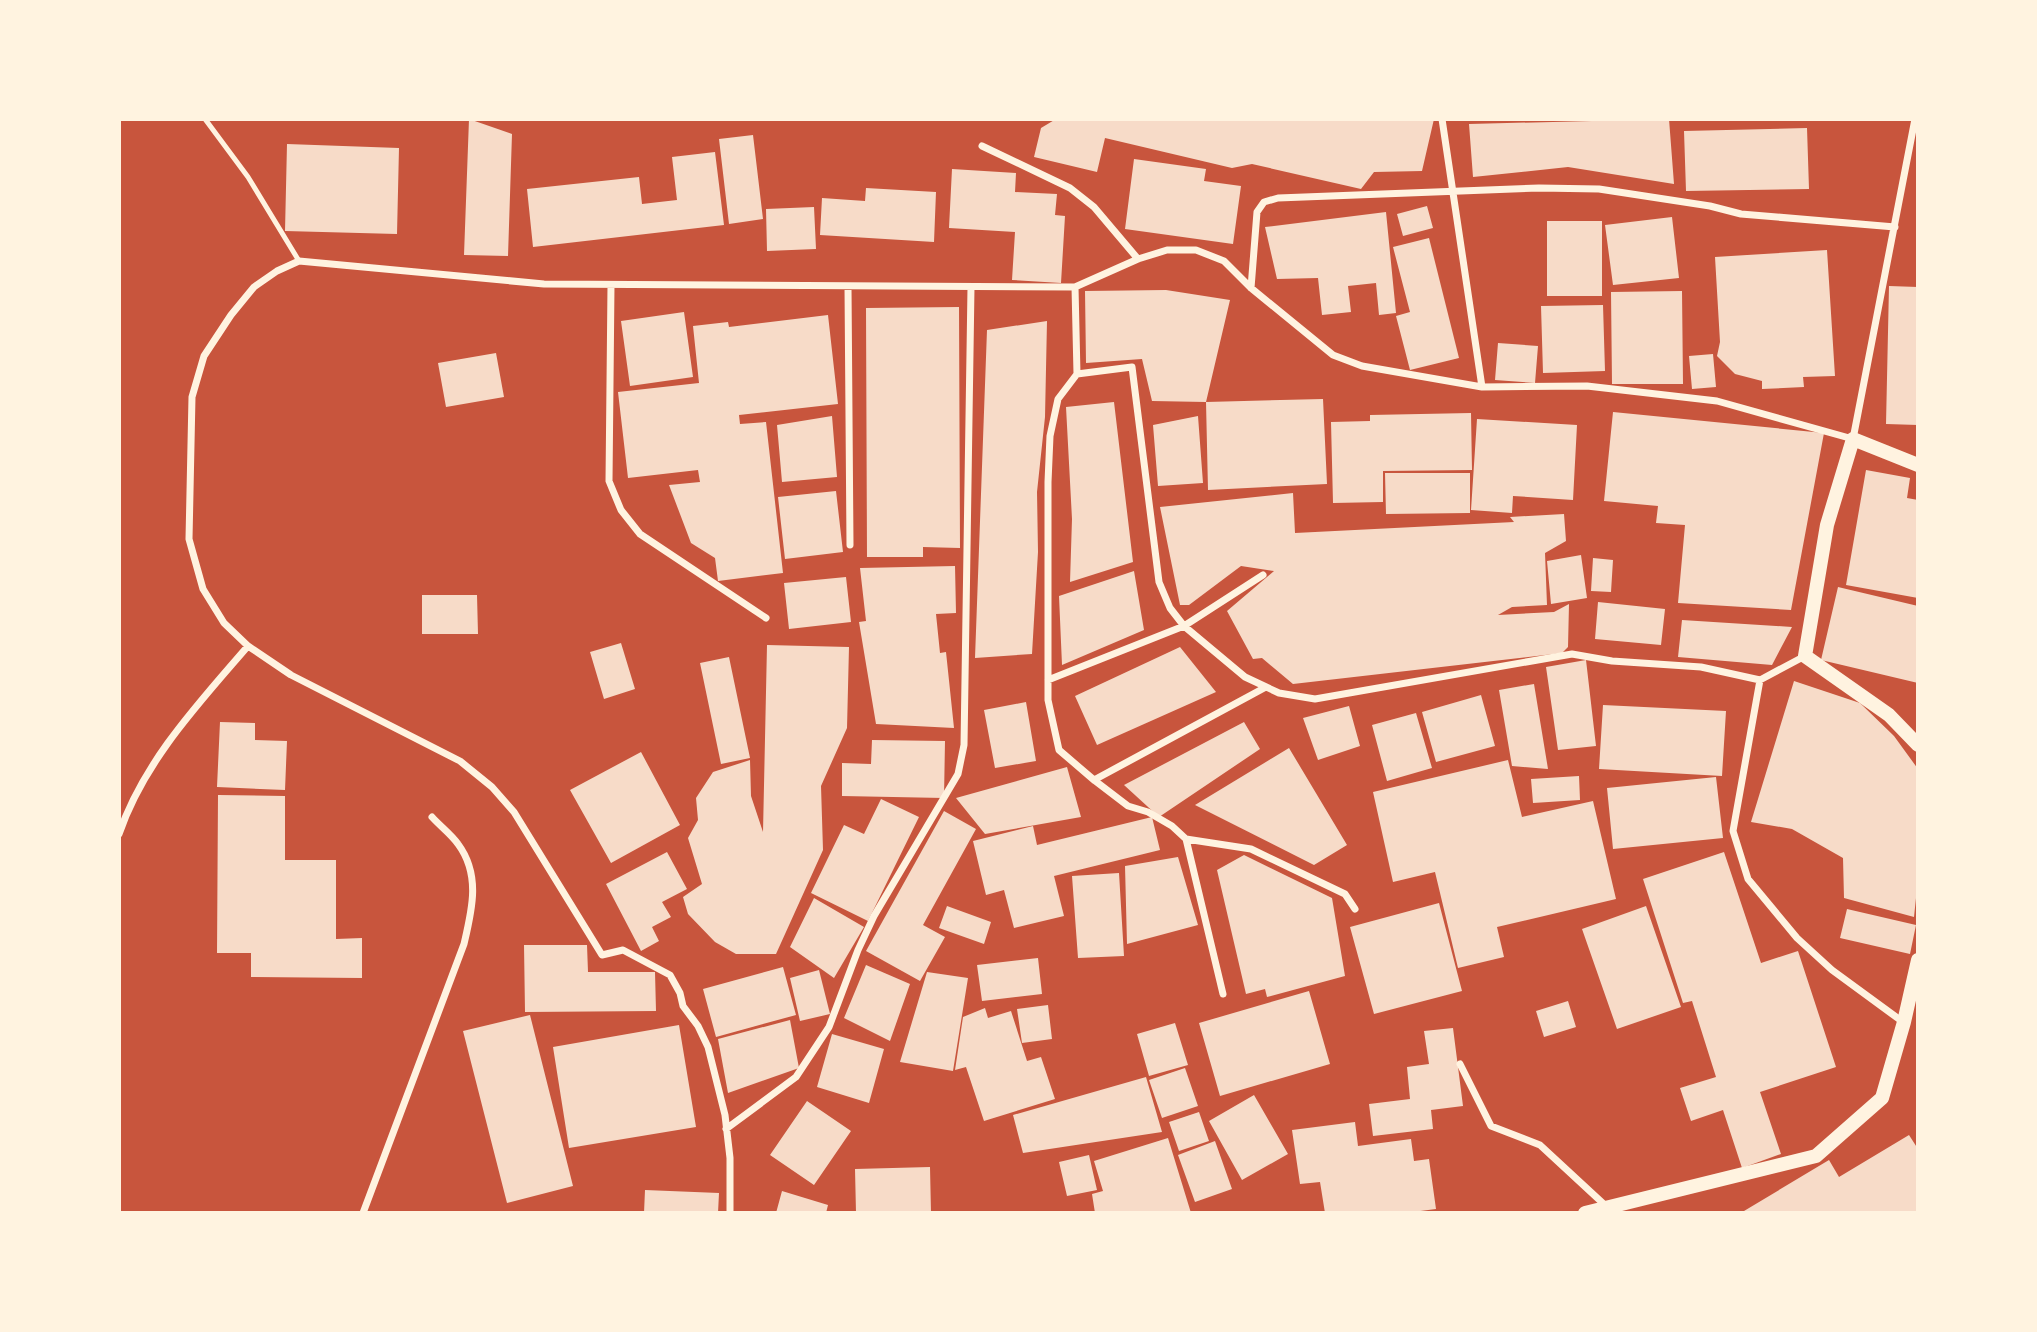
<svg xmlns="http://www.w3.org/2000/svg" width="2037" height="1332" font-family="Ubuntu,sans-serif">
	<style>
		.building { fill: #f7dbc8 }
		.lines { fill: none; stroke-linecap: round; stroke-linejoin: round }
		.service { stroke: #fff3e0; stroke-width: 5 }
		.minor { stroke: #fff3e0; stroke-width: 7 }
		.secondary { stroke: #fff3e0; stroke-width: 14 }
	</style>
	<rect width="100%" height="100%" fill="#c8553d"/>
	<path class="building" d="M469,119L512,134L508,256L464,255Z
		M1056,119H1434L1422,171L1374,172L1361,189L1252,164L1232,168L1105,138L1097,172L1034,157L1041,128Z
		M1669,119L1674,184L1568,167L1473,177L1469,124Z
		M1807,128L1809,189L1686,191L1684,131Z
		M753,135L763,219L729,224L719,139Z
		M287,144L399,148L397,234L285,231Z
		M715,152L724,225L533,247L527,189L639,177L642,204L677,200L672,157Z
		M1134,159L1206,169L1204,181L1241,186L1233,244L1125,229Z
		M952,169L1016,173L1015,192L1057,194L1055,215L1065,216L1061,283L1012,280L1015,232L949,228Z
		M866,188L936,192L934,242L820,235L822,198L865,201Z
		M1427,206L1433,228L1403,236L1397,214Z
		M814,207L816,249L767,251L766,209Z
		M1386,212L1396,313L1379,315L1376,283L1348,286L1351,312L1322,315L1318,278L1277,279L1265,227Z
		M1672,217L1679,278L1613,285L1605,225Z
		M1547,221H1602V296H1547Z
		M1429,238L1459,358L1410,370L1396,316L1410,312L1393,247Z
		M1827,250L1835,376L1803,377L1804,387L1762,389V381L1735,374L1717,356L1720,342L1715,257Z
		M1889,286L1918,287V425L1886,424Z
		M1166,290L1230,300L1206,402L1323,399L1327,484L1208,490L1206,402L1152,401L1142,359L1086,363L1085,291Z
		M1682,291L1683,384H1612L1611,292Z
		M1603,305L1605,371L1543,373L1541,306Z
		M959,307L960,548L923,547V557H867L866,308Z
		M684,312L693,377L630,386L621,321Z
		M828,315L838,404L739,415L740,424L766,422L783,573L718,581L715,558L691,543L669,485L700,482L698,470L628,478L618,392L699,383L693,326L728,322L729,327Z
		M1047,321L1045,417L1037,492L1038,552L1032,654L975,658L987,330Z
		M1498,343L1538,346L1535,383L1495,380Z
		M496,353L504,397L446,407L438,363Z
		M1713,354L1716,387L1692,389L1689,356Z
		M1114,402L1133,562L1070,582L1072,519L1066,407Z
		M1613,412L1824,433L1791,610L1678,603L1685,525L1656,523L1658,506L1604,501Z
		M1471,413L1472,470L1383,471V502L1333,503L1331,422L1370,421V415Z
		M832,416L837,477L782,482L777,425Z
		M1198,416L1203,483L1158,486L1153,425Z
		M1477,419L1577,425L1573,500L1513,496L1512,513L1471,510Z
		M1866,470L1910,478L1907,498L1918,500V598L1846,585Z
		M1385,473H1470V513L1386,514Z
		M836,491L843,552L785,559L778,497Z
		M1293,493L1295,533L1514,522L1510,517L1564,514L1566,541L1545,553L1547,605L1512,607L1498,615L1554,612L1569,604L1568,647L1562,653L1293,684L1262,658L1253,659L1227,611L1274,571L1241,566L1189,605H1180L1160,507Z
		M1581,555L1587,598L1551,604L1547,561Z
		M1593,558L1613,560L1611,592L1591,591Z
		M955,566L956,613L936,614L940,653L946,652L954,728L876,724L859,622L866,621L860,568Z
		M1134,571L1144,630L1062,665L1059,596Z
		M846,577L851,622L789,629L784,583Z
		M1838,587L1918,606V683L1821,660Z
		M422,595H477L478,634H422Z
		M1598,602L1665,609L1661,645L1595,639Z
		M1682,620L1792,627L1772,665L1678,657Z
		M621,643L635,689L604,699L590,652Z
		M767,645L849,647L847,728L821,786L823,850L776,954H736L715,942L688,914L683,897L702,884L688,838L698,820L696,798L713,772L750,760L751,796L763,832Z
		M1180,647L1216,692L1097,745L1075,696Z
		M729,657L750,758L721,764L700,663Z
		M1586,660L1596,746L1558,750L1546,667Z
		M1794,681L1860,703L1894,736L1918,769V879L1914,917L1844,898L1843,858L1792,829L1751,822Z
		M1534,684L1548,769L1512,766L1499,690Z
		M1481,695L1495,746L1436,762L1422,712Z
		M1026,702L1036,761L995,768L984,710Z
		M1603,705L1726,711L1722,776L1599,769Z
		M1349,706L1360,746L1318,760L1303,718Z
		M1416,713L1432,768L1387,781L1372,725Z
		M220,722L255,723V740L287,741L285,790L217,787Z
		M1244,722L1260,749L1159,817L1124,785Z
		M872,740L945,741L944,798L842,796V763L871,764Z
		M1289,748L1347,845L1314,865L1195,805Z
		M641,752L680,825L611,863L570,790Z
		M1508,760L1522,817L1593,801L1616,899L1497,927L1504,957L1458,968L1435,872L1393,882L1373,792Z
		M1067,767L1081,817L985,834L956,798Z
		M1579,776L1580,800L1533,803L1531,779Z
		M1716,777L1723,838L1613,849L1607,788Z
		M218,795L285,796V860H336V939L362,938V978L251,977V953H217Z
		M881,799L919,817L868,921L811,893L844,825L864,834Z
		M944,811L976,829L923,925L945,937L920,981L866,951Z
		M1152,817L1160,850L1054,876L1064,916L1014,928L1004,890L986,895L973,841L1033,826L1037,845Z
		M667,852L687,889L662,902L671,917L652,927L659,941L641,951L606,884Z
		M1724,852L1761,963L1798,951L1836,1067L1760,1092L1781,1154L1742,1168L1723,1110L1691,1121L1680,1088L1716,1077L1692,1001L1683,1003L1643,879Z
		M1244,855L1332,898L1345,976L1267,997L1265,989L1246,994L1217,870Z
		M1178,857L1198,925L1127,944L1125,866Z
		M1119,873L1124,956L1078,958L1072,876Z
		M814,898L864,927L834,978L790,947Z
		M1439,903L1462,991L1374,1014L1350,927Z
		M947,906L991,922L984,944L939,928Z
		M1646,906L1681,1007L1617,1029L1582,929Z
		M1847,909L1916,925L1910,954L1840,938Z
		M524,945H587L588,972H655L656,1011L525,1012Z
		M1038,958L1042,994L982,1001L977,965Z
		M866,965L910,984L890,1041L844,1018Z
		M783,967L796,1015L716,1037L703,989Z
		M819,970L830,1014L800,1021L790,978Z
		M927,972L968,978L953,1071L900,1062Z
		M1309,991L1330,1064L1220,1096L1199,1023Z
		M1568,1001L1576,1027L1544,1037L1536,1011Z
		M1048,1005L1052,1039L1022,1043L1017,1009Z
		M985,1008L988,1018L1011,1011L1027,1061L1041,1057L1055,1099L984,1121L966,1067L955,1070L963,1017Z
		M530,1015L573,1186L507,1203L463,1031Z
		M790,1020L799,1068L728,1093L718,1039Z
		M1175,1023L1188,1065L1149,1076L1137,1034Z
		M679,1025L696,1127L569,1148L553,1047Z
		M1453,1028L1463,1106L1431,1110L1433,1129L1373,1136L1369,1104L1410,1099L1407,1067L1429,1064L1424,1031Z
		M832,1034L884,1049L869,1103L817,1087Z
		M1185,1068L1198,1106L1162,1118L1149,1080Z
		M1146,1077L1162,1132L1023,1153L1013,1115Z
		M1254,1095L1288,1154L1242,1180L1209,1121Z
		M807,1101L851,1131L814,1185L770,1155Z
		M1199,1112L1209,1141L1179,1151L1169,1122Z
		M1355,1122L1358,1146L1411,1139L1414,1161L1429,1159L1436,1209L1405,1213H1325L1320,1182L1300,1184L1292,1130Z
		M1909,1135L1918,1149V1213H1745L1744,1211L1829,1160L1839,1177Z
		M1168,1138L1191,1213H1095L1092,1194L1103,1191L1094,1161Z
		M1215,1141L1232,1189L1195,1202L1178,1155Z
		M1089,1155L1097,1190L1067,1196L1059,1162Z
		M930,1167L931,1213H856L855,1169Z
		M645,1190L719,1193L718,1213H644Z
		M782,1191L828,1205L826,1213H776Z"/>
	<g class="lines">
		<path class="service" d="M205,119L248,177L299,261"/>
		<path class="minor" d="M1442,119L1482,387
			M982,146L1070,188L1094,207L1138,259
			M611,285L609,481L621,510L640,534L766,618
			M848,286L850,545
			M1075,287L1077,374L1132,367L1159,582L1170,608L1184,626L1245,677L1279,693L1315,699L1572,654L1612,661L1701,667L1760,680L1805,656
			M1251,288L1257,212L1264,202L1278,198L1539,188L1599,189L1710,206L1741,214L1895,227
			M1077,374L1058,399L1050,436L1048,482V700L1059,750L1094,780L1128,806L1148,812L1172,826L1186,839L1251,849L1345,894L1355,909
			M1048,680L1184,626L1263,575
			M1760,680L1733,831L1748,879L1797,938L1832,970L1903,1022
			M1094,780L1266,687
			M119,834C144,761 199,703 248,646
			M1186,839L1223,994
			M1460,1064L1491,1126L1540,1145L1607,1207
			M726,1129L796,1077L829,1027L858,950L874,916L958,774L964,745L971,287
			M363,1213L464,944C472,910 481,875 458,844C451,834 440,826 432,817
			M730,1213V1158L725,1115L708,1047L698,1026L683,1006L680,993L670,975L623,950L602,955L514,812L492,787L460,761L291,675L248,646L224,623L203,589L189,539L192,397L204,356L231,315L254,287L277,271L299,261L544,284L1075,287L1138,259L1167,250H1196L1224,261L1251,288L1333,355L1362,366L1482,387L1587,386L1717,401L1853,439L1915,119"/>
		<path class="secondary" d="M1918,465L1853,439L1827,525L1805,656L1889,715L1918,745
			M1585,1213L1816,1156L1882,1098L1904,1022L1918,960"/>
	</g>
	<rect width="2037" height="1332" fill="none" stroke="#fff3e0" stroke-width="242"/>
</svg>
